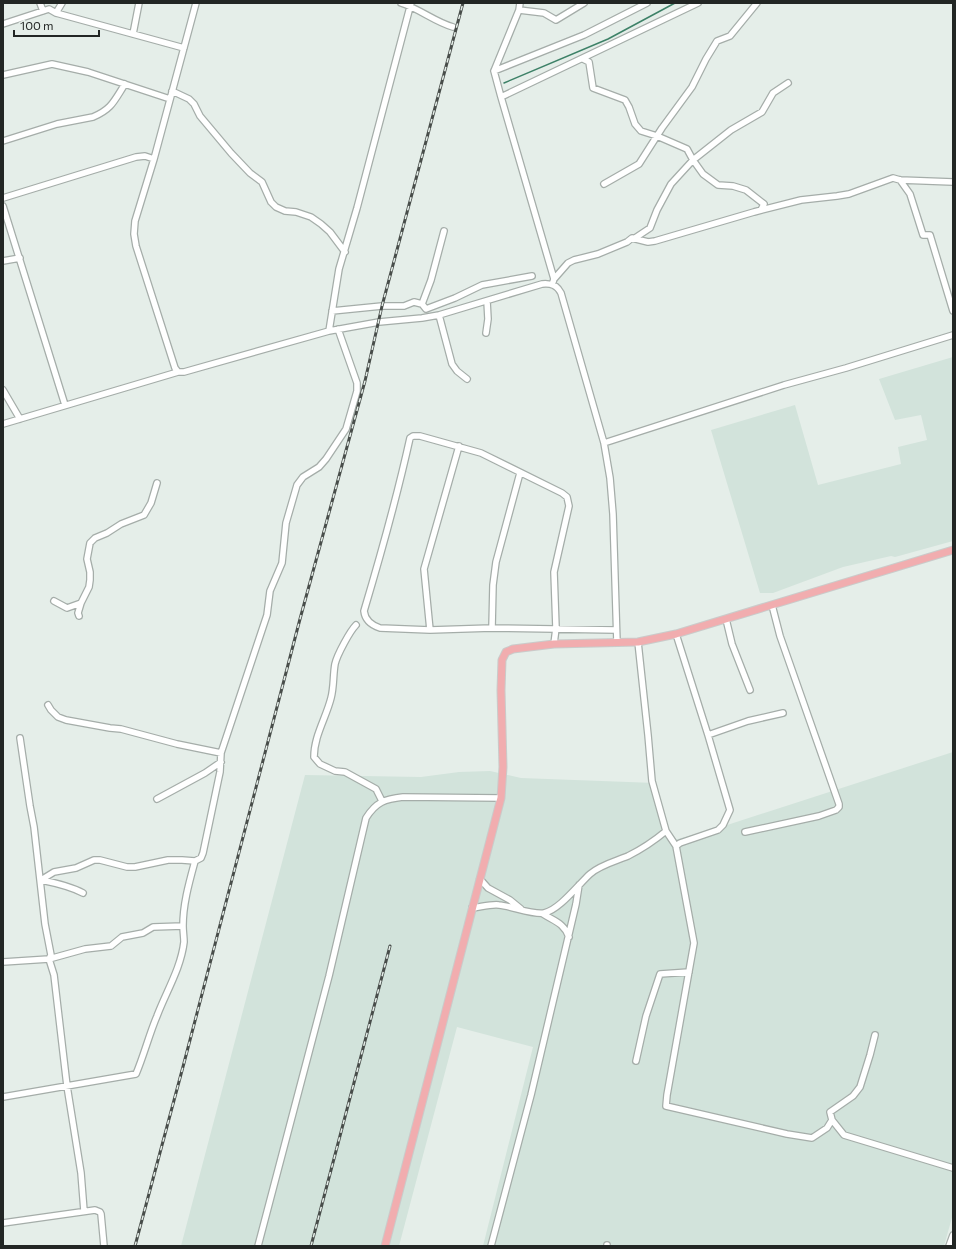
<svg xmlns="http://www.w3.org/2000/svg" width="956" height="1249" font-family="Commissioner,sans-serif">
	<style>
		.built { fill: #d2e3db }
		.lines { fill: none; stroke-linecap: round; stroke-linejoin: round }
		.stream { stroke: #3d8167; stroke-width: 1.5 }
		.minor-casing { stroke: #a5ada9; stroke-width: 8 }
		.major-casing { stroke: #cacbca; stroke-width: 9 }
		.minor { stroke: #fff; stroke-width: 5.5 }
		.major { stroke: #f1adaf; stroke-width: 7 }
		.rail-casing { stroke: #484d4a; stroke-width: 3 }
		.rail { stroke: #e5eee9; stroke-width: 1.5; stroke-dasharray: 4.5; stroke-linecap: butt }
	</style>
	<rect width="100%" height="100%" fill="#e5eee9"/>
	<path class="built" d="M953,357V541L895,557L891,556L843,567L773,593H760L711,430L795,405L818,485L901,464L898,447L927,440L921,415L895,420L879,379Z
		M953,752V1214L944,1246H483L533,1047L457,1027L399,1246H181L305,775L421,777L459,772L490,771L521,778L655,783L661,813L674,840L718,828Z"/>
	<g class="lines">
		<path class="stream" d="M504,83L608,39L675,3"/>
		<defs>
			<path id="minor" d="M40,3L43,11
				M196,3L154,159L135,221L134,234L136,246L175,368L178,372H184L329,331L379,322L422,318L439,315L542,284C551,283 557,285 561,293L604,443L610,478L613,514L617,643
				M401,3C420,9 435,22 453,27
				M519,10L544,13L556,20L584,3
				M56,13L62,3
				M3,24L49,9L56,13L184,48
				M133,34L139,3
				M583,59L589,62L593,88L625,100L629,107L635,124L641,131L657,136L687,149L693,160L703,174L718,185L733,186L746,190L764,204L761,210
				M494,71L584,35L647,3
				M3,75L52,64L88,72L170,99
				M172,91L189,99L194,104L200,116L231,153L250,173L262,182L271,202L276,207L285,211L296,212L311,217L321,224L330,232L345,252
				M501,97L494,71L519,10L520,3
				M3,141L57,124L93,117C112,109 114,101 125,84
				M900,180L910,194L923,235H930L953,311
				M604,184L639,164L662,128L692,87L706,59L717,41L730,36L757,3
				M3,198L136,157L145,156L154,159
				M3,206L65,405
				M635,238L650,228L657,210L671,184L693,160L731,130L762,112L773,93L788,83
				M3,261L20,258
				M554,279L568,263L574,260L598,254L627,242L632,238L648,242L655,241L754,212L801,200L837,196L849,194L893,178L900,180L953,182
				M553,282L554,279L501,97L698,3
				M422,304L431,280L444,231
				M332,311L382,306H404L414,302L422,304L426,309L455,298L482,285L532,276
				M439,315L452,364L457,371L467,379
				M329,331L339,269L357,208L411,3
				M486,333L488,319L487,301
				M3,390L20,419
				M3,424L178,372
				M604,443L784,385L846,368L953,335
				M54,601L67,608L81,603L89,587L90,580V572L87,559L90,543L95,538L107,533L121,524L144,515L151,503L157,483
				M79,616L78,613L81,603
				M726,619L732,644L750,690
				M356,625C350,631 337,655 335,664C333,675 334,687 331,698C326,718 314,736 314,757L320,764L335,771L345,772L376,789L382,801
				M492,628L493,585L496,562L520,473
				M430,630L424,569L459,446
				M676,634L708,735L730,810L723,825L718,830L680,843L676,846
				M554,644L556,628L554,572L569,506L567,497L562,493L481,453L420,436H413L410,438C397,497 381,554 364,611C365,620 371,625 380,628L430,630L492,628L616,630
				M48,705L51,710L58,717L66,720L110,728L121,729L177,744L221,753
				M708,735L748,721L783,713
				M20,738L30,806L34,827L45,924L51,955L49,959L54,975L67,1086L81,1173L84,1211
				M157,799L205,773L221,762
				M666,831L676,846L694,943L667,1095L666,1106L787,1134L812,1138L827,1128L832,1120
				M745,832L819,816L836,810L839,807V804L780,636L772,605
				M480,879L488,888L510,900L521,909
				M83,893C70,886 56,883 41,880L54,872L76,868L94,860H100L127,867H135L168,860H182L195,861L201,858L203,853L220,772L221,753L267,615L270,591L282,563L286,523L297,485L303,477L319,467L326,459L346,429L357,391V383L338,329
				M472,908C481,907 491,904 499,905C511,906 533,915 544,913C559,910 578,885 590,874C600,865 616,861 628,856C642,849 654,841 666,831L652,781L648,735L638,642
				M543,914C554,921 564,923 569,937
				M3,962L49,959L85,949L111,946L122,937L143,933L153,927L183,926C183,904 189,883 195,861
				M875,1035L870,1055L860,1087L853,1096L830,1112L832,1120L844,1135L953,1168
				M636,1061L646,1016L660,974L689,972
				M3,1097L136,1074C144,1055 149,1035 157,1016C166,992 181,968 184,942C184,937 183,931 183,926
				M3,1223L95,1210L100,1212L101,1214L104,1246
				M258,1246L329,976L366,818C376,802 385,799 403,797L501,798
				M491,1246L531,1095L576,904L579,885
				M607,1246V1245
				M949,1246L953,1235"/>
			<path id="major" d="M385,1246L501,798L503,767L501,690L502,660L506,652L513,649L554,644L638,642L676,634L953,550"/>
		</defs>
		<use href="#minor" class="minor-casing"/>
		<use href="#major" class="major-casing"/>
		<use href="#minor" class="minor"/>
		<use href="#major" class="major"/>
		<defs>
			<path id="rail" d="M135,1246L184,1063L300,619L365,381L382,306L463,3
				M311,1246L390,946"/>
		</defs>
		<use href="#rail" class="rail-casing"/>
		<use href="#rail" class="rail"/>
	</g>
	<rect width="956" height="1249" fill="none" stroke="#222624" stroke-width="8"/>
	<path d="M14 30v6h85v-6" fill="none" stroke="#222624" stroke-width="2"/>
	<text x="20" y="30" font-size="12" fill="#222624" stroke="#e5eee9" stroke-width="3" paint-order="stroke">100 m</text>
</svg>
